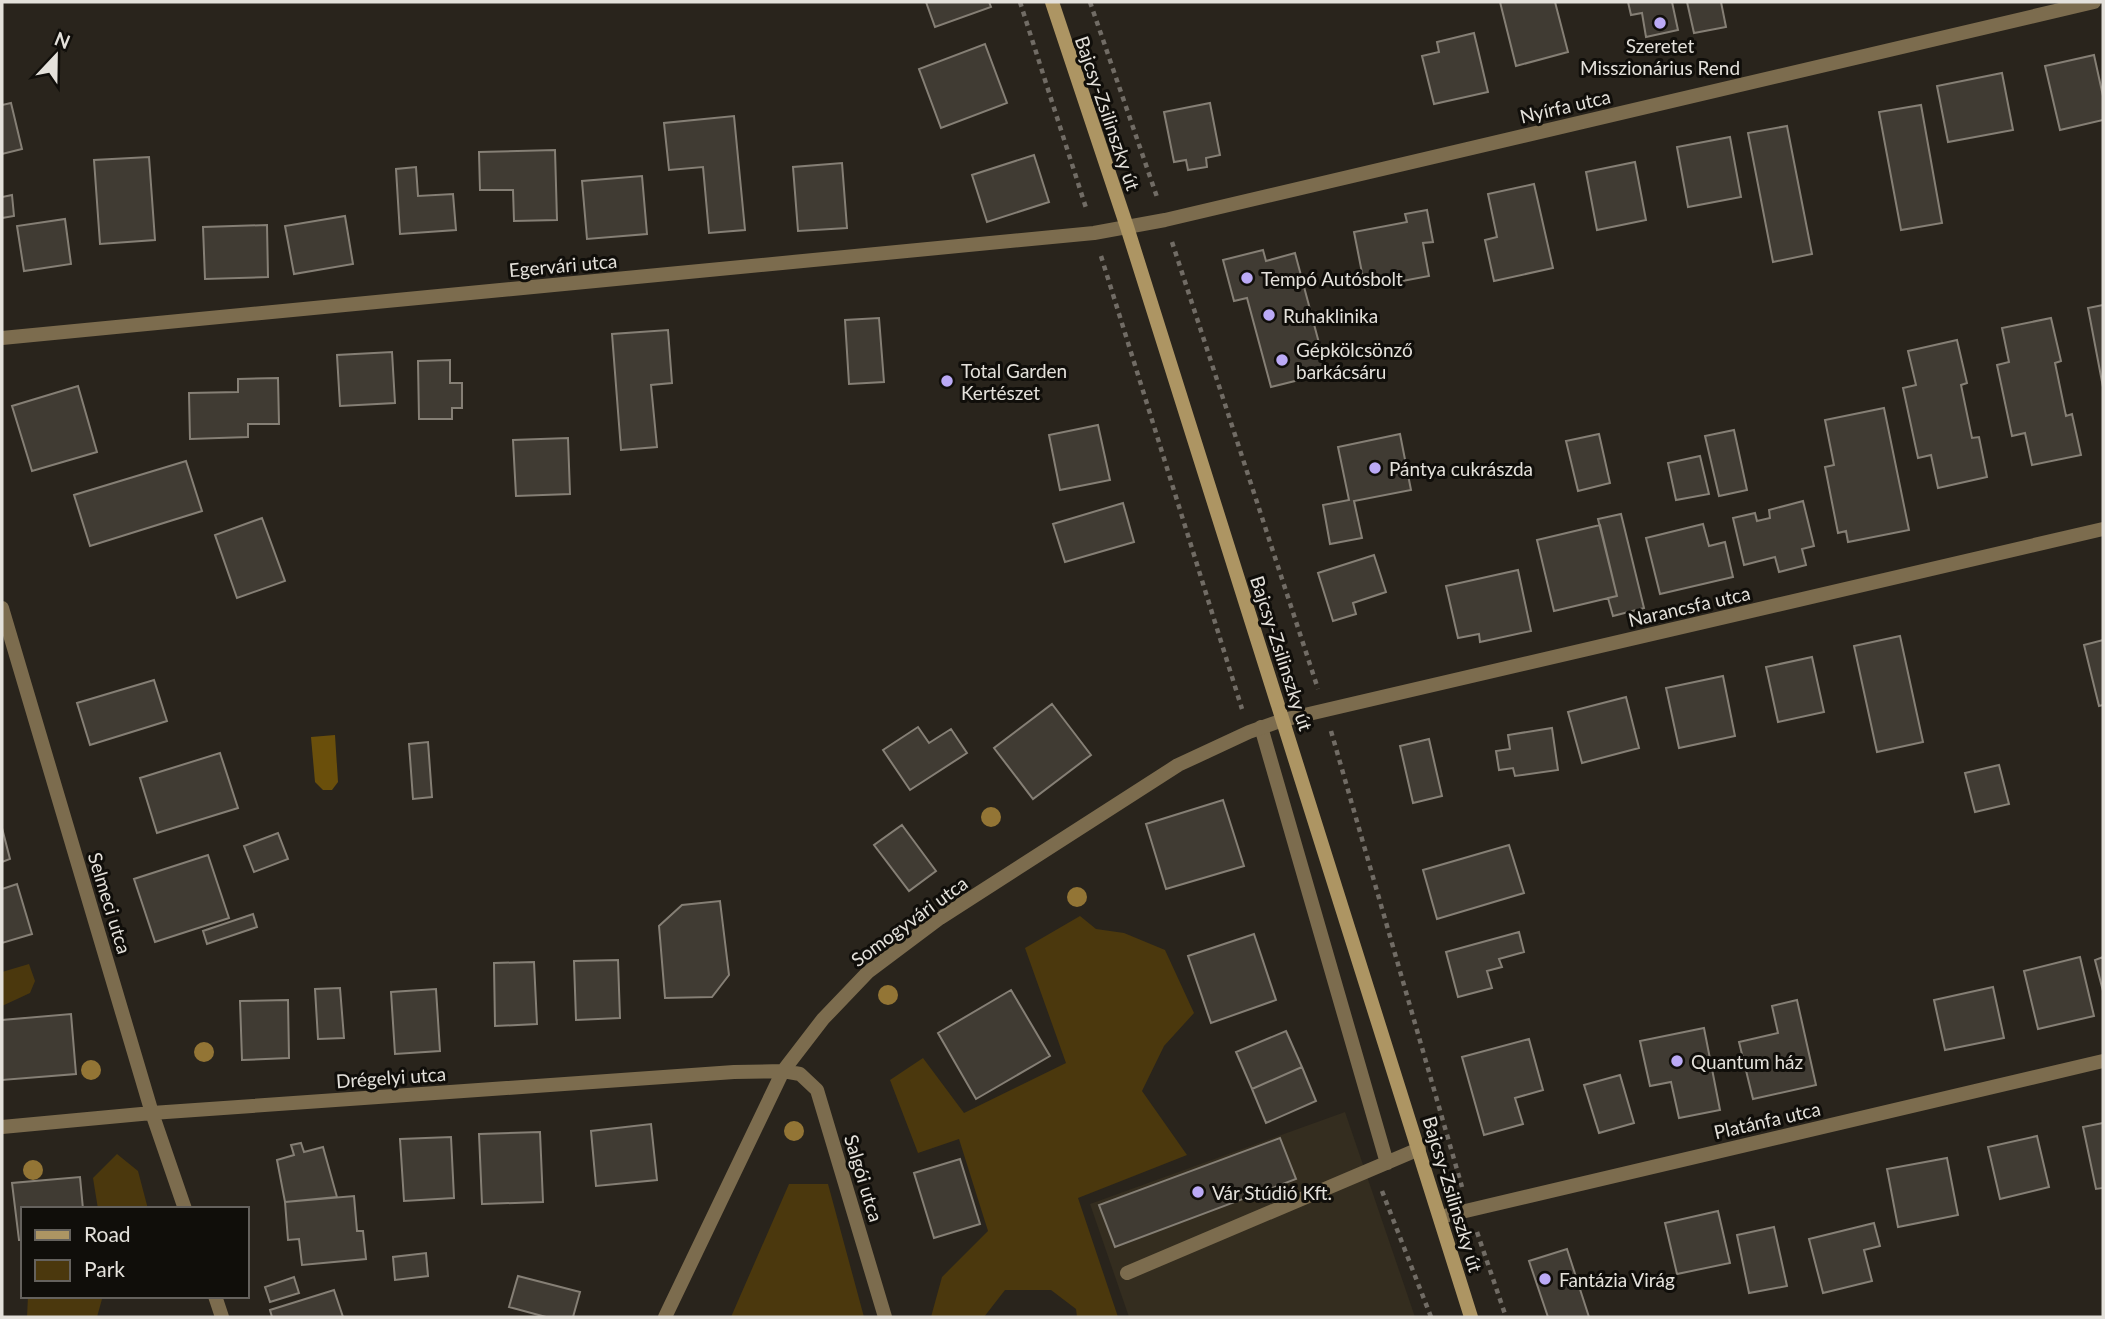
<svg xmlns="http://www.w3.org/2000/svg" width="2105" height="1319" font-family="Lato,sans-serif">
	<style>
		.built { fill: #342d1f }
		.green { fill: #4b380d }
		.water { fill: #6a4f0b }
		.building { fill: #403b33; stroke: #857f75; stroke-width: 2 }
		.lines { fill: none; stroke-linecap: round; stroke-linejoin: round }
		.path { stroke: #716c65; stroke-width: 4.5; stroke-dasharray: 5 5; stroke-linecap: butt }
		.lane { stroke: #7c6c4e; stroke-width: 14 }
		.street { stroke: #7c6c4e; stroke-width: 14 }
		.secondary { stroke: #ad9563; stroke-width: 14 }
		.tree { fill: #937535 }
		.poi-dot { fill: #bbaaf6; stroke: #100e0a; stroke-width: 2.5 }
		.labels { text-anchor: middle; dominant-baseline: central; stroke-width: 6; stroke-linejoin: round; paint-order: stroke }
		.poi-label { font-size: 19px; fill: #e4e1db; stroke: #100e0a; text-anchor: start }
		.street-label { font-size: 19px; fill: #e4e1db; stroke: #100e0a }
	</style>
	<rect width="100%" height="100%" fill="#29241c"/>
	<path class="built" d="M1345,1112L1415,1317H1129L1090,1204Z"/>
	<path class="green" d="M1080,916L1096,929L1124,933L1165,950L1194,1013L1164,1046L1142,1091L1187,1155L1078,1198L1118,1317H1077L1076,1309L1051,1290H1005L984,1317H931L942,1277L988,1231L959,1139L918,1153L890,1080L923,1058L964,1113L1066,1063L1025,948Z
		M29,964L35,981L30,993L2,1006V972Z
		M117,1154L138,1171L148,1209H98L93,1178Z
		M789,1184H828L864,1317H731Z
		M28,1296H105L102,1299L97,1317H27Z"/>
	<path class="water" d="M335,735L338,782L332,790H323L315,782L311,737Z"/>
	<path class="building" d="M926,2H989L991,7L935,27Z
		M1500,2H1555L1568,52L1516,66Z
		M1628,2H1672L1678,30L1646,37L1642,13L1631,15Z
		M1687,2H1721L1726,27L1694,33Z
		M1474,33L1488,92L1434,104L1422,56L1439,52L1437,42Z
		M985,44L1007,103L941,128L919,69Z
		M2094,55L2103,96V120L2060,130L2045,66Z
		M2002,73L2013,130L1948,142L1937,86Z
		M11,103L22,149L2,154V105Z
		M1210,103L1220,155L1206,158L1207,167L1188,170L1186,160L1174,162L1164,112Z
		M1921,105L1942,223L1901,230L1879,112Z
		M734,116L745,230L709,233L703,167L669,170L664,123Z
		M1787,126L1812,254L1773,262L1748,133Z
		M1730,137L1741,197L1688,207L1677,147Z
		M555,150L557,220L514,221L513,190H480L479,152Z
		M1034,155L1049,202L987,222L972,175Z
		M149,157L155,240L100,244L94,160Z
		M1635,162L1646,220L1597,230L1586,172Z
		M842,163L847,228L798,231L793,167Z
		M416,167L418,196L453,194L456,230L400,234L396,169Z
		M642,176L647,234L587,239L582,181Z
		M1534,184L1553,268L1494,281L1485,240L1497,237L1488,194Z
		M12,195L14,216L2,218V197Z
		M1427,210L1433,242L1423,243L1429,276L1365,288L1354,232L1407,222L1405,214Z
		M345,216L353,264L294,274L285,226Z
		M65,219L71,264L24,271L17,226Z
		M267,225L268,277L205,279L203,227Z
		M1263,250L1266,261L1295,253L1327,373L1271,387L1247,298L1234,301L1223,260Z
		M2103,305V387L2088,308Z
		M879,318L884,382L849,384L845,320Z
		M2051,318L2061,361L2055,363L2066,416L2072,414L2081,455L2032,465L2025,433L2012,436L1997,365L2009,362L2002,328Z
		M668,330L672,383L651,385L657,447L621,450L612,334Z
		M1957,340L1967,383L1961,385L1972,438L1979,437L1987,477L1938,488L1931,455L1918,458L1903,388L1916,385L1908,351Z
		M392,352L395,403L340,406L337,355Z
		M450,360V383H462V408H452V419H419L418,361Z
		M278,378L279,424H248V437L190,439L189,393L238,392V379Z
		M78,386L97,452L32,471L12,406Z
		M1884,408L1909,530L1848,542L1846,531L1838,533L1825,467L1834,465L1825,420Z
		M1098,425L1110,480L1060,490L1049,435Z
		M1734,430L1747,490L1719,496L1705,436Z
		M1400,434L1411,490L1354,501L1362,538L1330,544L1323,505L1349,500L1338,447Z
		M1599,434L1610,483L1578,491L1566,441Z
		M568,438L570,494L516,496L513,440Z
		M1700,456L1709,494L1676,500L1668,463Z
		M186,461L202,511L90,546L74,495Z
		M1803,501L1814,546L1802,549L1806,565L1779,572L1775,557L1744,565L1733,518L1755,513L1757,521L1770,518L1769,510Z
		M1123,503L1134,542L1065,562L1053,524Z
		M1621,514L1644,608L1613,616L1608,598L1617,596L1598,519Z
		M262,518L285,581L237,598L215,535Z
		M1703,524L1709,546L1725,542L1733,577L1660,594L1646,538Z
		M1600,525L1617,596L1554,611L1537,540Z
		M1374,555L1386,592L1353,603L1356,614L1333,621L1318,573Z
		M1518,570L1531,631L1480,642L1479,634L1458,638L1446,586Z
		M1900,636L1923,742L1877,752L1854,646Z
		M2103,640V705L2099,706L2084,645Z
		M1812,657L1824,712L1778,722L1766,667Z
		M1723,676L1735,736L1679,748L1666,688Z
		M154,680L167,721L90,745L77,703Z
		M1626,697L1639,748L1582,763L1568,712Z
		M1052,704L1091,755L1033,799L994,748Z
		M918,727L929,743L951,729L967,753L910,790L883,750Z
		M1552,728L1558,770L1515,776L1513,768L1499,770L1496,751L1510,749L1508,735Z
		M1429,739L1442,796L1413,803L1400,746Z
		M428,742L432,797L413,799L409,744Z
		M220,753L238,808L157,833L140,778Z
		M1999,765L2009,804L1975,812L1965,773Z
		M1223,800L1244,866L1166,889L1146,824Z
		M902,825L936,871L909,891L874,845Z
		M2,828L10,859L2,862Z
		M278,833L288,859L254,872L244,846Z
		M1509,845L1524,893L1437,919L1423,870Z
		M208,855L229,918L155,942L134,879Z
		M17,884L32,934L2,943V889Z
		M720,901L729,975L712,997L665,998L659,926L682,905Z
		M253,914L257,927L207,944L203,931Z
		M1519,932L1524,952L1499,959L1502,967L1487,971L1492,988L1458,997L1446,952Z
		M1254,934L1276,1000L1211,1023L1188,956Z
		M2080,957L2094,1016L2038,1029L2024,971Z
		M2103,957V991L2095,960Z
		M618,960L620,1018L576,1020L574,961Z
		M534,962L537,1024L495,1026L494,963Z
		M1993,987L2004,1038L1945,1050L1934,1000Z
		M340,988L344,1038L318,1039L315,989Z
		M436,989L440,1051L395,1054L391,992Z
		M1011,990L1050,1056L976,1099L938,1033Z
		M288,1000L289,1058L242,1060L240,1001Z
		M1797,1000L1816,1085L1753,1099L1739,1042L1778,1033L1772,1006Z
		M71,1014L76,1074L2,1080V1020Z
		M1704,1028L1720,1110L1679,1118L1671,1082L1650,1086L1640,1041Z
		M1286,1031L1302,1067L1252,1089L1236,1052Z
		M1529,1039L1543,1090L1515,1098L1523,1124L1484,1135L1462,1057Z
		M1302,1067L1316,1101L1266,1123L1252,1089Z
		M1620,1075L1634,1123L1599,1133L1584,1085Z
		M2103,1123V1188L2096,1189L2083,1127Z
		M651,1124L657,1180L596,1186L591,1131Z
		M540,1132L543,1202L482,1204L479,1134Z
		M2037,1136L2049,1187L2000,1199L1988,1147Z
		M451,1137L454,1198L404,1201L400,1139Z
		M1280,1138L1296,1179L1115,1247L1099,1205Z
		M301,1143L304,1152L323,1147L337,1197L285,1202L277,1160L294,1155L291,1145Z
		M1947,1158L1958,1215L1898,1227L1887,1169Z
		M960,1159L980,1224L934,1238L914,1173Z
		M80,1177L83,1209H23V1240H19L12,1183Z
		M354,1196L357,1231H363L366,1259L302,1265L299,1239L288,1240L285,1202Z
		M1718,1211L1730,1263L1677,1274L1665,1223Z
		M1874,1223L1880,1246L1864,1250L1872,1281L1823,1293L1809,1239Z
		M1774,1227L1787,1286L1749,1293L1737,1235Z
		M1567,1249L1589,1317H1548L1529,1261Z
		M426,1253L428,1276L395,1280L393,1257Z
		M518,1276L580,1292L573,1317H546L509,1307Z
		M294,1277L299,1293L270,1302L265,1287Z
		M334,1290L343,1317H272L270,1310Z"/>
	<g class="lines">
		<path class="path" d="M1020,2L1087,211
			M1090,2L1157,197
			M1172,242L1318,689
			M1101,256L1242,709
			M1331,731L1462,1187
			M1382,1191L1431,1317
			M1477,1232L1506,1317"/>
		<path class="lane" d="M1261,727L1387,1163
			M1127,1273L1419,1149"/>
		<path class="street" d="M2,338L1094,233L1165,220L2094,2
			M2,608L152,1113L185,1209
			M2,1127L152,1113L734,1072L783,1071L800,1074L817,1090L885,1317
			M1440,1217L2103,1061
			M215,1296L222,1317
			M665,1317L783,1071L823,1019L868,972L940,918L1178,765L1249,732L1283,720L2103,529"/>
		<path class="secondary" d="M1052,2L1127,227L1471,1317"/>
	</g>
	<g class="tree">
		<circle cx="991" cy="817" r="10"/>
		<circle cx="1077" cy="897" r="10"/>
		<circle cx="888" cy="995" r="10"/>
		<circle cx="204" cy="1052" r="10"/>
		<circle cx="91" cy="1070" r="10"/>
		<circle cx="794" cy="1131" r="10"/>
		<circle cx="33" cy="1170" r="10"/>
	</g>
	<g class="poi-dot">
		<circle cx="1660" cy="23" r="7"/>
		<circle cx="1247" cy="278" r="7"/>
		<circle cx="1269" cy="315" r="7"/>
		<circle cx="1282" cy="360" r="7"/>
		<circle cx="947" cy="381" r="7"/>
		<circle cx="1375" cy="468" r="7"/>
		<circle cx="1677" cy="1061" r="7"/>
		<circle cx="1198" cy="1192" r="7"/>
		<circle cx="1545" cy="1279" r="7"/>
	</g>
	<g class="labels">
		<g class="poi-label">
			<text x="1660" y="45" text-anchor="middle">Szeretet<tspan x="1660" dy="22">Misszionárius Rend</tspan></text>
			<text x="1261" y="278">Tempó Autósbolt</text>
			<text x="1283" y="315">Ruhaklinika</text>
			<text x="1296" y="349">Gépkölcsönző<tspan x="1296" dy="22">barkácsáru</tspan></text>
			<text x="961" y="370">Total Garden<tspan x="961" dy="22">Kertészet</tspan></text>
			<text x="1389" y="468">Pántya cukrászda</text>
			<text x="1691" y="1061">Quantum ház</text>
			<text x="1212" y="1192">Vár Stúdió Kft.</text>
			<text x="1559" y="1279">Fantázia Virág</text>
		</g>
		<g class="street-label">
			<text transform="translate(1565 106) rotate(-13)">Nyírfa utca</text>
			<text transform="translate(1108 113) rotate(71)">Bajcsy-Zsilinszky út</text>
			<text transform="translate(563 265) rotate(-5)">Egervári utca</text>
			<text transform="translate(1689 606) rotate(-13)">Narancsfa utca</text>
			<text transform="translate(1282 653) rotate(72)">Bajcsy-Zsilinszky út</text>
			<text transform="translate(110 903) rotate(73)">Selmeci utca</text>
			<text transform="translate(909 921) rotate(-36)">Somogyvári utca</text>
			<text transform="translate(391 1077) rotate(-4)">Drégelyi utca</text>
			<text transform="translate(1767 1120) rotate(-13)">Platánfa utca</text>
			<text transform="translate(864 1178) rotate(73)">Salgói utca</text>
			<text transform="translate(1453 1194) rotate(73)">Bajcsy-Zsilinszky út</text>
		</g>
	</g>
	<rect width="2105" height="1319" fill="none" stroke="#e4e1db" stroke-width="7"/>
	<rect x="21" y="1207" width="228" height="91" fill="#100e0a" stroke="#65625e" stroke-width="2"/>
	<rect x="35" y="1230" width="35" height="10" fill="#ad9563" stroke="#65625e" stroke-width="2"/>
	<text x="84" y="1242" font-size="21" fill="#e4e1db">Road</text>
	<rect x="35" y="1260" width="35" height="21" fill="#4b380d" stroke="#65625e" stroke-width="2"/>
	<text x="84" y="1277" font-size="21" fill="#e4e1db">Park</text>
	<g transform="translate(56 56) rotate(22)" stroke="#100e0a" stroke-width="5" paint-order="stroke">
	<path d="M0-5L12 26L0 18L-12 26Z" fill="#e4e1db"/>
	<text y="-10" font-size="19" font-weight="bold" text-anchor="middle" fill="#e4e1db">N</text>
	</g>
</svg>
